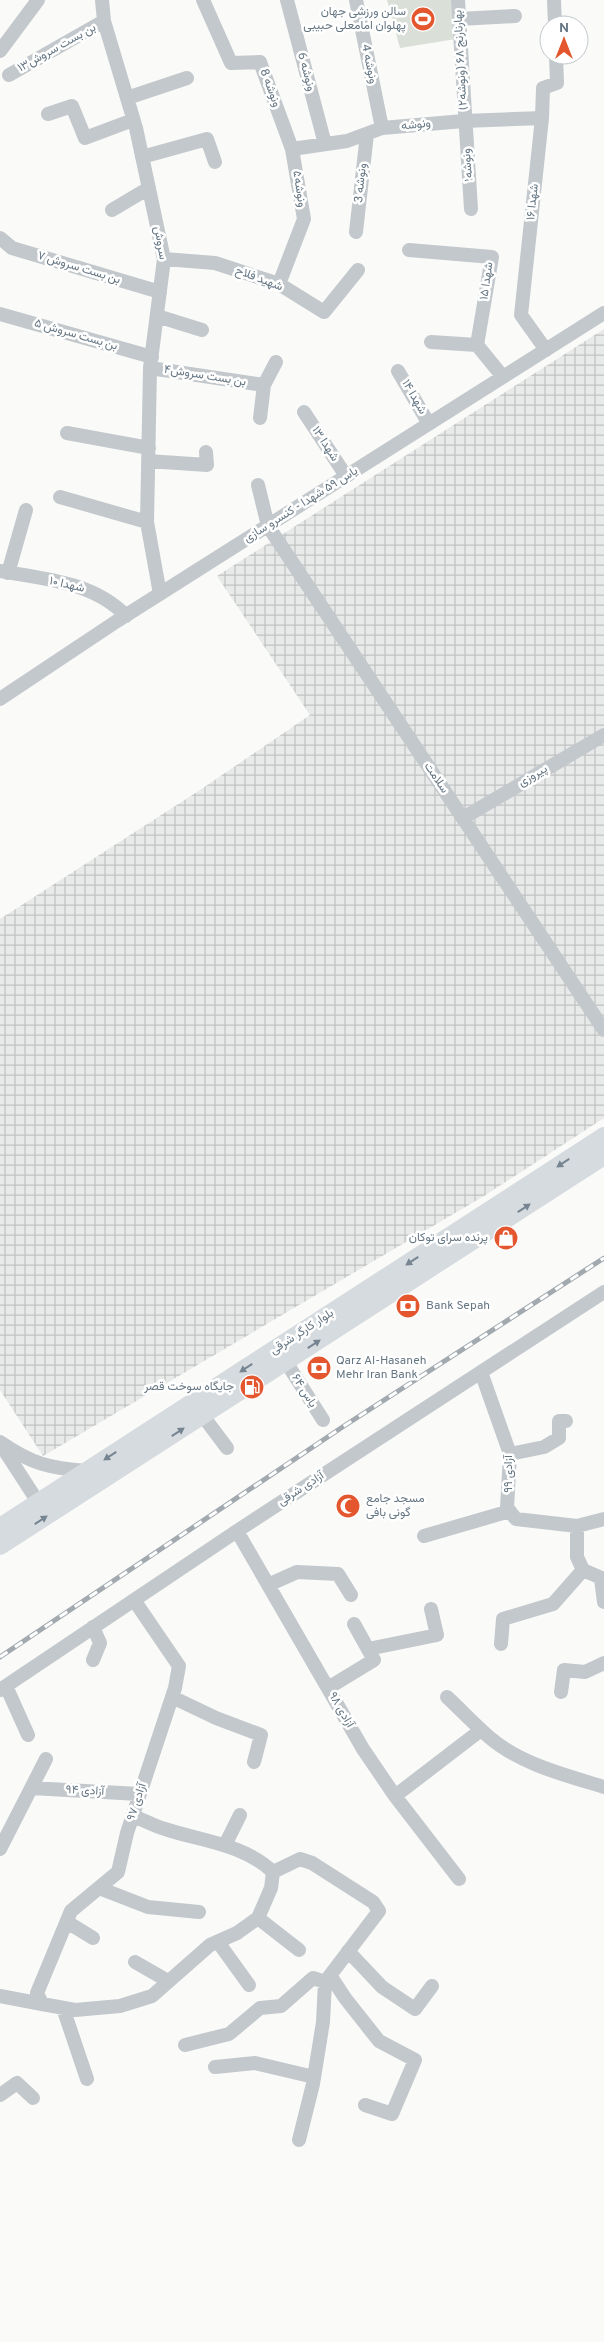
<svg xmlns="http://www.w3.org/2000/svg" width="604" height="2342" font-family="Overpass,Vazirmatn,sans-serif">
	<style>
		.industrial { fill: url(#industrial-grid) }
		.pitch { fill: #dadfd7 }
		.lines { fill: none; stroke-linecap: round; stroke-linejoin: round }
		.minor { stroke: #c3c8cc; stroke-width: 14 }
		.major { stroke: #d6dbdf; stroke-width: 18 }
		.rail-casing { stroke: #a2aab0; stroke-width: 5 }
		.rail { stroke: #fff; stroke-width: 3; stroke-dasharray: 9; stroke-linecap: butt }
		.oneway { fill: #768591 }
		.labels { text-anchor: middle; dominant-baseline: central; stroke-width: 5; stroke-linejoin: round; paint-order: stroke }
		.poi-label { font-size: 12px; fill: #657683; stroke: #fff; text-anchor: end }
		.street-label { font-size: 12px; fill: #657683; stroke: #fff }
	</style>
	<defs>
		<pattern id="industrial-grid" width="8" height="8" patternUnits="userSpaceOnUse" patternTransform="scale(1.25)"><rect width="8" height="8" fill="#e8e9e9"/><path d="M0 4h8M4 0v8" fill="none" stroke="#c0c1c2"/></pattern>
	</defs>
	<rect width="100%" height="100%" fill="#fafaf8"/>
	<path class="industrial" d="M604,329V1118L484,1196L43,1456L0,1390V919L200,790L310,715L217,576Z"/>
	<path class="pitch" d="M387,0H451L456,39L400,48Z"/>
	<g class="lines">
		<path class="minor" d="M102,0L104,21L136,128L164,259L150,368L147,522L160,594
			M203,0L231,63L260,62L292,149L304,219L279,284
			M287,0L325,144
			M356,0L382,128
			M458,0L471,209
			M554,0L555,25
			M459,19L515,16
			M0,51L38,0
			M9,75L104,21
			M127,98L187,78
			M48,114L72,106L85,138L133,120
			M292,149L347,141L382,128L464,121L542,118
			M142,157L207,139L215,162
			M112,210L149,188
			M356,232L367,134
			M0,238L12,248L160,292
			M409,250L492,257L477,345L503,377
			M164,259L215,263L279,284L324,312L358,270
			M0,314L152,357
			M157,316L202,330
			M431,342L477,345
			M546,350L521,315L542,118L543,88L557,83L556,55
			M150,368L264,385L276,362
			M398,371L429,424
			M304,412L346,476
			M260,418L264,385
			M67,433L149,448
			M148,461L207,465L206,452
			M258,485L268,526L604,1030
			M60,497L147,522
			M0,571C44,579 94,582 126,616
			M8,573L26,510
			M0,699L117,621L604,313
			M463,818L604,735
			M286,1362L323,1420
			M481,1372L510,1454L507,1508L516,1519L577,1526L604,1519
			M203,1416L227,1448
			M0,1442C32,1464 49,1468 87,1471
			M3,1448L38,1502
			M510,1454L544,1447L559,1438V1421H566
			M577,1526V1557L583,1570L604,1579
			M237,1531L363,1749L395,1796L459,1879
			M424,1536L510,1511
			M601,1579L604,1602
			M268,1585L297,1572L338,1574L351,1595
			M501,1644L503,1619L553,1604L583,1570
			M368,1649L437,1635L431,1609
			M93,1660L100,1643L93,1627
			M6,1686L28,1735
			M328,1688L374,1660L354,1624
			M0,1690L237,1531L604,1292
			M561,1692L564,1670L585,1672L604,1663
			M172,1697L216,1718L261,1735L254,1762
			M447,1697C461,1710 474,1724 489,1737C520,1764 565,1775 604,1787
			M31,1788L139,1794
			M395,1796L481,1730
			M133,1816C144,1820 154,1826 165,1829C201,1841 244,1844 273,1872L271,1888L258,1918L237,1933L210,1945L152,1996L120,2006L75,2010L42,2004L37,1993L71,1911L118,1872L127,1833L175,1688L179,1666L134,1600
			M225,1845L240,1815
			M0,1849L46,1759
			M273,1872L300,1859L312,1863L373,1902L379,1911L325,1982L323,2022L313,2084L299,2140
			M99,1888L148,1907L199,1912
			M258,1918L299,1950
			M67,1922L93,1938
			M218,1942L249,1985
			M348,1951L382,1987L415,2009L432,1986
			M135,1962L168,1981
			M330,1975L345,1998L379,2041L415,2060L392,2114L365,2105
			M0,1996L42,2004
			M63,2008L87,2079
			M185,2045L229,2034L260,2008L281,2006L313,1978L325,1982
			M215,2067L255,2063L314,2077
			M0,2095L17,2083L33,2098"/>
		<path class="major" d="M0,1527L604,1136
			M0,1546L604,1156"/>
		<defs>
			<path id="rail" d="M0,1657L344,1426L604,1258"/>
		</defs>
		<use href="#rail" class="rail-casing"/>
		<use href="#rail" class="rail"/>
	</g>
	<defs><path id="oneway-solid" d="M-6-.8H1V-3.2L6.5 0L1 3.2V.8H-6Z" transform="scale(1.25)"/></defs>
	<g class="oneway">
		<use href="#oneway-solid" transform="translate(563 1163) rotate(147)"/>
		<use href="#oneway-solid" transform="translate(524 1208) rotate(-33)"/>
		<use href="#oneway-solid" transform="translate(412 1261) rotate(147)"/>
		<use href="#oneway-solid" transform="translate(314 1344) rotate(-33)"/>
		<use href="#oneway-solid" transform="translate(246 1368) rotate(147)"/>
		<use href="#oneway-solid" transform="translate(178 1432) rotate(-33)"/>
		<use href="#oneway-solid" transform="translate(110 1456) rotate(147)"/>
		<use href="#oneway-solid" transform="translate(41 1520) rotate(-33)"/>
	</g>
	<defs>
		<symbol id="stadium-disc" viewBox="-11 -11 22 22"><circle r="9.5" fill="#e4572e" stroke="#fff"/><path d="M0-5a6.5 5 0 1 0 0 10a6.5 5 0 1 0 0-10ZM-3.5-1.8h7v3.6h-7Z" fill="#fff"/></symbol>
		<symbol id="shop-disc" viewBox="-11 -11 22 22"><circle r="9.5" fill="#e4572e" stroke="#fff"/><path d="M-5-2.5h2.3a2.7 3.5 0 0 1 5.4 0H5L5.5 6h-11ZM-1.5-2.5h3a1.5 2.3 0 0 0-3 0Z" fill="#fff"/></symbol>
		<symbol id="bank-disc" viewBox="-11 -11 22 22"><circle r="9.5" fill="#e4572e" stroke="#fff"/><path d="M-6-4H6V4H-6ZM0-2.3a2.3 2.3 0 1 0 0 4.6a2.3 2.3 0 1 0 0-4.6Z" fill="#fff"/></symbol>
		<symbol id="fuel-disc" viewBox="-11 -11 22 22"><circle r="9.5" fill="#e4572e" stroke="#fff"/><path d="M-5.5-6h7V0h2V4h1.3V-2.5L3-4.5l.8-.8L6-3V5H2.5V1h-1V6h-7ZM-4.2-4.7v3.2H.2V-4.7Z" fill="#fff"/></symbol>
		<symbol id="mosque-disc" viewBox="-11 -11 22 22"><circle r="9.5" fill="#e4572e" stroke="#fff"/><path d="M3.5-4.9A6 6 0 1 0 3.5 4.9A5 5 0 1 1 3.5-4.9Z" fill="#fff"/></symbol>
	</defs>
	<g fill-rule="evenodd">
		<use href="#stadium-disc" x="409" y="5" width="28" height="28"/>
		<use href="#shop-disc" x="492" y="1224" width="28" height="28"/>
		<use href="#bank-disc" x="394" y="1292" width="28" height="28"/>
		<use href="#bank-disc" x="305" y="1354" width="28" height="28"/>
		<use href="#fuel-disc" x="238" y="1373" width="28" height="28"/>
		<use href="#mosque-disc" x="334" y="1492" width="28" height="28"/>
	</g>
	<g class="labels">
		<g class="poi-label">
			<text x="406" y="12">سالن ورزشی جهان<tspan x="406" dy="14">پهلوان امامعلی حبیبی</tspan></text>
			<text x="488" y="1238">پرنده سرای توکان</text>
			<text x="426" y="1306" text-anchor="start">Bank Sepah</text>
			<text x="336" y="1361" text-anchor="start">Qarz Al-Hasaneh<tspan x="336" dy="14">Mehr Iran Bank</tspan></text>
			<text x="234" y="1387">جایگاه سوخت قصر</text>
			<text x="366" y="1499" text-anchor="start">مسجد جامع<tspan x="366" dy="14">گونی بافی</tspan></text>
		</g>
		<g class="street-label">
			<text transform="translate(57 48) rotate(-29)">بن بست سروش۱۳</text>
			<text transform="translate(461 60) rotate(-93)">بهارنارنج ۶۸ (ونوشه۲)</text>
			<text transform="translate(369 64) rotate(78)">ونوشه 4</text>
			<text transform="translate(306 72) rotate(75)">ونوشه 6</text>
			<text transform="translate(270 88) rotate(70)">ونوشه 8</text>
			<text transform="translate(416 125) rotate(-6)">ونوشه</text>
			<text transform="translate(468 165) rotate(-95)">ونوشه۱</text>
			<text transform="translate(361 183) rotate(-84)">ونوشه 3</text>
			<text transform="translate(299 189) rotate(81)">ونوشه۵</text>
			<text transform="translate(533 202) rotate(-84)">شهدا ۱۶</text>
			<text transform="translate(160 243) rotate(80)">سروش</text>
			<text transform="translate(79 268) rotate(17)">بن بست سروش ۷</text>
			<text transform="translate(259 279) rotate(21)">شهید فلاح</text>
			<text transform="translate(487 281) rotate(-82)">شهدا ۱۵</text>
			<text transform="translate(76 335) rotate(16)">بن بست سروش ۵</text>
			<text transform="translate(205 376) rotate(9)">بن بست سروش۴</text>
			<text transform="translate(414 397) rotate(60)">شهدا ۱۴</text>
			<text transform="translate(325 444) rotate(57)">شهدا ۱۳</text>
			<text transform="translate(301 505) rotate(-32)">یاس ۵۹ شهدا - کنسرو سازی</text>
			<text transform="translate(67 585) rotate(13)">شهدا ۱۰</text>
			<text transform="translate(533 776) rotate(-30)">پیروزی</text>
			<text transform="translate(436 778) rotate(56)">سلامت</text>
			<text transform="translate(302 1332) rotate(-33)">بلوار کارگر شرقی</text>
			<text transform="translate(304 1391) rotate(58)">یاس ۶۴</text>
			<text transform="translate(509 1474) rotate(-90)">آزادی ٩٩</text>
			<text transform="translate(301 1489) rotate(-33)">آزادی شرقی</text>
			<text transform="translate(341 1710) rotate(60)">آزادی ۹۸</text>
			<text transform="translate(85 1791) rotate(3)">آزادی ۹۴</text>
			<text transform="translate(137 1802) rotate(-72)">آزادی ۹۷</text>
		</g>
	</g>
	<g transform="translate(564 40)"><circle r="24" fill="#ffffff" stroke="#c1c8cd"/>
	<path d="M0-4L9 19L0 12L-9 19Z" fill="#e4572e"/>
	<text y="-8" font-size="14" font-weight="bold" text-anchor="middle" fill="#657683">N</text>
	</g>
</svg>
